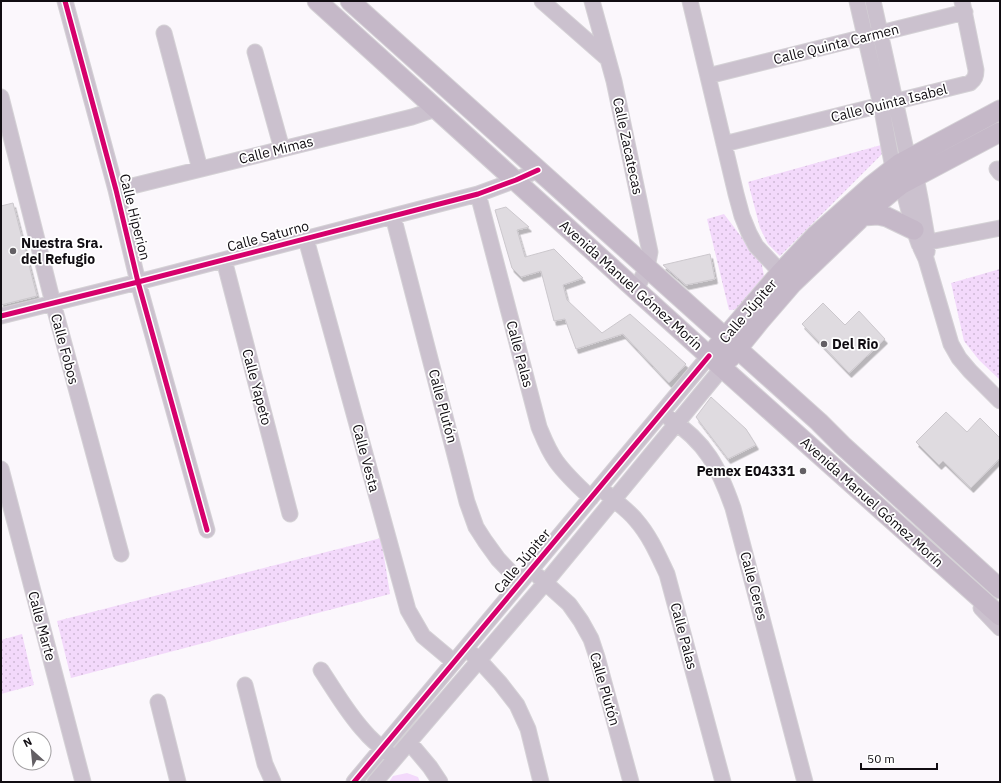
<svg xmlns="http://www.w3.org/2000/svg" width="1001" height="783" font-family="'IBM Plex Sans',sans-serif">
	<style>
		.park { fill: url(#park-dots) }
		.pitch { fill: #f3d9fb }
		.building { fill: #dfdbe0; stroke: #ccc8cd; filter: url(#shadow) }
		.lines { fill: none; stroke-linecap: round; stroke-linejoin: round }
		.minor-casing { stroke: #d5d2d6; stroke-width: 17 }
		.major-casing { stroke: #d5d2d6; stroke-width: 21 }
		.minor { stroke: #cbc1ce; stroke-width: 15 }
		.major { stroke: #c5b8c8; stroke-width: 19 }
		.cycleway-casing { stroke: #fff; stroke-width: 8 }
		.cycleway { stroke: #d6006c; stroke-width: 5 }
		.poi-dot { fill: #635f64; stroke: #fff; stroke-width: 1.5 }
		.labels { text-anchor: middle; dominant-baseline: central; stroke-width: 3.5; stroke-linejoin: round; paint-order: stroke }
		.street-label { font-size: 14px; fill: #110d12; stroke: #fff }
		.poi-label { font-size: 14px; font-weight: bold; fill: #110d12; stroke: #fff; text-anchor: start }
	</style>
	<defs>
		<pattern id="park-dots" width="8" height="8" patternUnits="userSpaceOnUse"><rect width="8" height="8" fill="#f3d9fb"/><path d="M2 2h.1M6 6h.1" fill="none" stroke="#cfb9d6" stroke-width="1.8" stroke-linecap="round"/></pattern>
		<filter id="shadow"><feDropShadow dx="2.5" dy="4.5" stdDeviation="0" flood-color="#0004"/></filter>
	</defs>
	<rect width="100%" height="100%" fill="#fbf7fc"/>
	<path class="park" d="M881,145L882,154L780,256L768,244L760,228L748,182Z
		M724,214L762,264C762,269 764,272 764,278L736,309L732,310H729L707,219Z
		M1000,269V380L979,360L964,341L951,283Z
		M381,538L390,594L71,678L57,621Z
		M22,634L34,685L1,694V640Z"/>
	<path class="pitch" d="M407,773L418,777L420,782H389L393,776Z"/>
	<path class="building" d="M13,203L37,296L1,305V206Z
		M506,207L529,227L517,230L525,257L554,249L583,278L563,285L567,300L602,333L630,314L686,364L669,383L623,334L576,349L565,319L554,321L541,271L521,277L512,268L495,210Z
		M710,254L715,279L686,285L663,265Z
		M823,303L845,325L859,311L885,339L849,373L802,324Z
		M711,397L746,429L756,445L728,459L696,417Z
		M946,412L967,432L980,418L1000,438V458L971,488L943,461L939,465L916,442Z"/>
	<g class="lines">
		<defs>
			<path id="minor" d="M65,1L116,190L138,282L207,530
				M542,1L608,59
				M592,1L614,81L650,252L647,268L636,289
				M690,1L736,194L742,216L749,233L756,246L788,280
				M857,1L881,105L893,168L902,184L914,230L919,244L926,259L951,344L959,358L970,371L1000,401
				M873,1L908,159L916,177L921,203L928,243L927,252
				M164,33L200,169
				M255,52L282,149
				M708,76L965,12
				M1,97L53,303L121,554
				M724,144L970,83C975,79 976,76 976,70L962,1
				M997,169L1000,173
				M116,190L412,117L436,109
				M478,194L539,427C544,439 548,450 556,461C566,475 578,486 591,498
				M393,216L455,455L467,502L476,527L485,541L498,559L520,582
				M306,239L408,610L423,636L454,662
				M919,244L1000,228
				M224,260L290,514
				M1,316L138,282L478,194L516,180L538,170
				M669,418C706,442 719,468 733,508L805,782
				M1,469L83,782
				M606,493C616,502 628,510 636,520C650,536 658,555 667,574L723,782
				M539,577L569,604L581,621L591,639L597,657L631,782
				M981,608L1000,628
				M472,654L479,660L500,683L517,705L528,729L541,782
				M321,670C335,691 348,714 365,732C372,741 382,748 391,755
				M245,685L265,764L273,782
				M158,702L178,782
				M409,742L430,767L440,782
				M354,782L709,356
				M375,782L545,583L723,367"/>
			<path id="major" d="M317,1L709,356L1000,616
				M350,1L819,422L842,445L1000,589
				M863,216L878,215L887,217L914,230
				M716,348L781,272L816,235L871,186L899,164L1000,110
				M730,358L760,321L792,284L863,216L889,194L902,184L1000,132"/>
		</defs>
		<use href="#minor" class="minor-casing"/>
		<use href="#major" class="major-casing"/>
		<use href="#minor" class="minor"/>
		<use href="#major" class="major"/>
		<defs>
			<path id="cycleway" d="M65,1L116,190L138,282L207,530
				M1,316L138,282L478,194L516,180L538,170
				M354,782L709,356"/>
		</defs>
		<use href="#cycleway" class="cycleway-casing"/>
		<use href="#cycleway" class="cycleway"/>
	</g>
	<g class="poi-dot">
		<circle cx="13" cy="251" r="4"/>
		<circle cx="824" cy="344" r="4"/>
		<circle cx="803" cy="471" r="4"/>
	</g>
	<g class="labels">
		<g class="street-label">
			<text transform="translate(836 44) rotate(-14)">Calle Quinta Carmen</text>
			<text transform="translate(889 103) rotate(-14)">Calle Quinta Isabel</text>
			<text transform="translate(628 146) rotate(78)">Calle Zacatecas</text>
			<text transform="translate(276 150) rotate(-14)">Calle Mimas</text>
			<text transform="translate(135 217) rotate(76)">Calle Hiperion</text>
			<text transform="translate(268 236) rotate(-15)">Calle Saturno</text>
			<text transform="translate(631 285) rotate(42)">Avenida Manuel Gómez Morín</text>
			<text transform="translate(748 311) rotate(-49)">Calle Júpiter</text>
			<text transform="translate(65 349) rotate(75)">Calle Fobos</text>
			<text transform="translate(520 354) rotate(75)">Calle Palas</text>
			<text transform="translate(257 387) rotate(75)">Calle Yapeto</text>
			<text transform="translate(443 406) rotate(75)">Calle Plutón</text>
			<text transform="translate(366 458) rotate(75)">Calle Vesta</text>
			<text transform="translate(872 502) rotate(42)">Avenida Manuel Gómez Morín</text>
			<text transform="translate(522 561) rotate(-50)">Calle Júpiter</text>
			<text transform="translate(754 586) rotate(75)">Calle Ceres</text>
			<text transform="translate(42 626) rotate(75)">Calle Marte</text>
			<text transform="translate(684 636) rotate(75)">Calle Palas</text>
			<text transform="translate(605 689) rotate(74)">Calle Plutón</text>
		</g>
		<g class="poi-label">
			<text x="21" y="243">Nuestra Sra.<tspan x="21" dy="16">del Refugio</tspan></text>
			<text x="832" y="344">Del Rio</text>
			<text x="795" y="471" text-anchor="end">Pemex E04331</text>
		</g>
	</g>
	<rect width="1001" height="783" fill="none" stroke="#110d12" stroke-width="4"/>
	<g transform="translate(32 751) rotate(333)"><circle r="19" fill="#ffffff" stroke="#a09ea0"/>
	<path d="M0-3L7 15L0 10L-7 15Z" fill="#635f64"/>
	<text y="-6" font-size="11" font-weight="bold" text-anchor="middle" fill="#110d12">N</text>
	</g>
	<path d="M861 763v6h76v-6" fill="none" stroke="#110d12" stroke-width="2"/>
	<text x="867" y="763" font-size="12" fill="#110d12" stroke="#ffffff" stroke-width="3" paint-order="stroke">50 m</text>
</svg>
